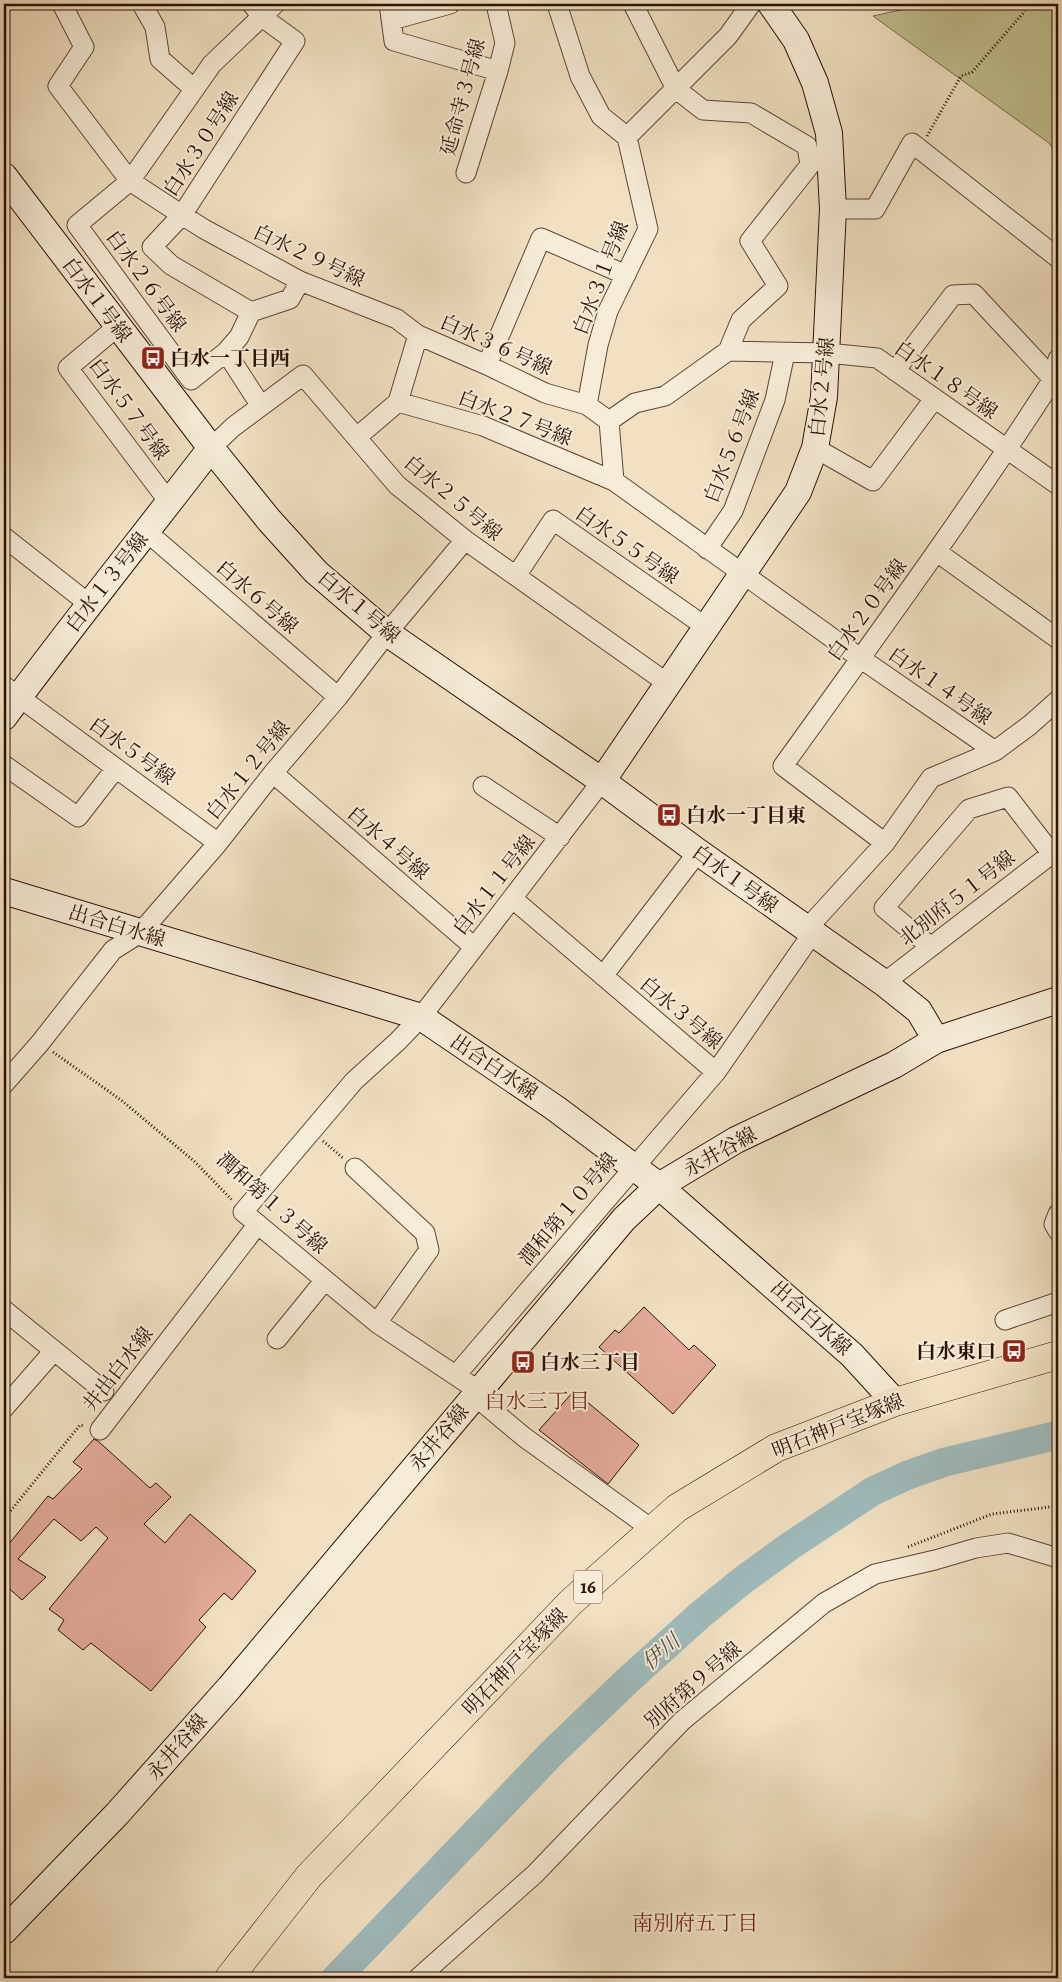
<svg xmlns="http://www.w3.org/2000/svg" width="1062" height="1982" font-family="Alegreya,'Noto Serif JP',serif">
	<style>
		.green { fill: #c0c18f; stroke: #76684a }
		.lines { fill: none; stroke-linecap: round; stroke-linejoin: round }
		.river { stroke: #9fbbbd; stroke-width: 29 }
		.building { fill: #e4ab9b; stroke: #2c1005 }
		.street-casing { stroke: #5d4434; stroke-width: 21 }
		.secondary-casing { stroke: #2c1005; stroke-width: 28 }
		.primary-casing { stroke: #2c1005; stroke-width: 29 }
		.path { stroke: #2c1005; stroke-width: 3; stroke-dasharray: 1 2.5; stroke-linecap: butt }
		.street { stroke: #f6ecd7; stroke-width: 19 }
		.secondary { stroke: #f6ecd7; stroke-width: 26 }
		.primary { stroke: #f1e1c2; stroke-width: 28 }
		.labels { text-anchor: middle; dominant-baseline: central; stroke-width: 4; stroke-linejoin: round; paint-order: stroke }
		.shield { fill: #f6ecd7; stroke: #695244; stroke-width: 1 }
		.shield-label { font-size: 19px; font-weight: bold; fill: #2c1005 }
		.street-label { font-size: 20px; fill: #2c1005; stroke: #f6ecd7 }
		.poi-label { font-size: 20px; font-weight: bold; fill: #2c1005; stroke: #f6ecd7; text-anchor: start }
		.neighbourhood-label { font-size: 21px; fill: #7a1f14; stroke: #f6ecd7 }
		.water-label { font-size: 21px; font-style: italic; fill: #544c45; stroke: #f6ecd7 }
	</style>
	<rect width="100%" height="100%" fill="#f1e1c2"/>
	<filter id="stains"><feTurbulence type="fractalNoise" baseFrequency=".004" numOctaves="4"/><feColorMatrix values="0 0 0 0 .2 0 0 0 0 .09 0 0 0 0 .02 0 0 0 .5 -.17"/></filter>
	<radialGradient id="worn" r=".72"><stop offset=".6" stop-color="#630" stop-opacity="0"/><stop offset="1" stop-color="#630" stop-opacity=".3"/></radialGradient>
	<path class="green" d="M927,4H1058V156L1049,143L873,16Z"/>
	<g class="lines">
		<path class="river" d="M336,1978L551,1754L627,1681L700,1615L743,1580L790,1546L873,1491L908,1475L945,1462L1058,1435"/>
	</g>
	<path class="building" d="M644,1307L689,1350L694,1345L716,1365L673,1414L599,1347L615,1330L619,1333Z
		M574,1391L639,1445L608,1484L539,1430Z
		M94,1439L98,1441L150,1488L156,1483L171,1497L144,1524L165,1543L190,1514L256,1571L232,1600L224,1593L199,1620L206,1627L151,1691L91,1643L83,1650L58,1630L64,1620L49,1609L108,1538L96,1527L81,1541L54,1519L18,1559L46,1577L22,1600L4,1584V1550L48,1496L53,1499L82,1469L73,1462Z"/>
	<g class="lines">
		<defs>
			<path id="street" d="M62,4L84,47L58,86L130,181L182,215L295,41L262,17L252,4
				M142,4L155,27L160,59L193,88
				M389,4L394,41L498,71
				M557,4L580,76L601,116L627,137L648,229L608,311L598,345L587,405L609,421L614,481L860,658L995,751
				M633,4L676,89L703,110L751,113L807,146L810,165L750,241L778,286L741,320L728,351
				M392,20L450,4
				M627,137L728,36L751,4
				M466,173L498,71L505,43L496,4
				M833,209H875L912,143L1058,258
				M251,312L171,265L152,247L182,215L204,229L300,281L397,319L418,335
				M117,327L68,368L169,502
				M226,352L239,337L251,312L290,299L300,281
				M487,365L541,238L626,275
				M895,371L953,295L974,294L1053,379
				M1053,379L1058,359
				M398,402L483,426L614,481
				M261,406L226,352L191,380L77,225L130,181L212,64L275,4
				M609,421L635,403L665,396L728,351L827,353L877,358L1058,485
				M357,437L398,402L418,335L487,365L545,393L587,405
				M211,448L233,427L303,375L397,485L465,540L667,683
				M815,448L873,481L934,399
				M147,532L338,697
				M4,537L89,604
				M707,549L733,511L775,400L785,353
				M937,552L1058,639
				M516,576L553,520L706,627
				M4,686L218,843
				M4,765L78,817L116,768
				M273,773L474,947
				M483,786L560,837
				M885,843L783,766C875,638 968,511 1053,379L1058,382
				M513,899L716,1072L812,934L814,921L885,843L931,778L995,751L1030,725L1058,700
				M931,947L884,908L969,809L1008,797L1052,854
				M603,976L698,852
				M884,983L1058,849
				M4,1084L40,1043L113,950L140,933L218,843L273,773L338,697L387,633L465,540
				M355,1168L425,1233L429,1250L377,1323
				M1058,1214L1054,1224L1058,1231
				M4,1310L104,1391
				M1005,1320L1058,1302
				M277,1339L325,1280
				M456,1375L716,1072
				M479,1391L377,1323L243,1212L354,1081L398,1041L421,1017L602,781
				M475,1396L524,1437L653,1530
				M4,1408L53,1352
				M100,1430L258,1224
				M418,1978L535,1874L682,1721L824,1603L875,1574L935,1560L976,1548L1008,1543L1058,1558"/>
			<path id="secondary" d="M4,176L211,448L269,520L316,572L387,633L602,781L698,852L884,983L919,1011L936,1040
				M4,717C71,626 142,538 211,448
				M602,781L798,492L815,448L824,397L833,209L829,133L815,83L796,40L771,4
				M4,891L421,1017L555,1108L659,1186L852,1355L895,1402
				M4,1931L117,1814L230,1687L624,1219L659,1186L736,1140L894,1065L936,1040L1058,1000"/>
			<path id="primary" d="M229,1978L309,1876L571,1602L677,1508L776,1448L895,1402L1058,1355"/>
		</defs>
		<use href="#street" class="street-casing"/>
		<use href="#secondary" class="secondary-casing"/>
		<use href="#primary" class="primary-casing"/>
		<path class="path" d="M927,136L961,76L972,72L1025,11
			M53,1052L121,1100L194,1161L233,1201
			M323,1141L343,1158
			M4,1519L80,1425L85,1426
			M908,1547L992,1514L1058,1506"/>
		<use href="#street" class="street"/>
		<use href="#secondary" class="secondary"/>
		<use href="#primary" class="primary"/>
	</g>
	<defs>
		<symbol id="bus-square" viewBox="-11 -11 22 22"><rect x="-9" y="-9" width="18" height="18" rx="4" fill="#8f2418" stroke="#f6ecd7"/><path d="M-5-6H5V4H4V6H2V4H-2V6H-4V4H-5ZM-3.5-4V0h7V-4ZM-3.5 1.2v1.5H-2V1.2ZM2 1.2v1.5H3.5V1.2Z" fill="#fff"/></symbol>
	</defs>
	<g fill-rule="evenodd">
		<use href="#bus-square" x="139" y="344" width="28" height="28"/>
		<use href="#bus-square" x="655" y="801" width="28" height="28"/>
		<use href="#bus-square" x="1000" y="1337" width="28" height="28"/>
		<use href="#bus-square" x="509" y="1348" width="28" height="28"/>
	</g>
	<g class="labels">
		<rect class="shield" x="574" y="1570.5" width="28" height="33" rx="4"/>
		<g class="shield-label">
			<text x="588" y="1587">16</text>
		</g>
		<g class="street-label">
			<text transform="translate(463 97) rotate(-75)">延命寺３号線</text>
			<text transform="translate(201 144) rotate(-57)">白水３０号線</text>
			<text transform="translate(309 256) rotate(25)">白水２９号線</text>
			<text transform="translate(601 278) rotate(-69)">白水３１号線</text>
			<text transform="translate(146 281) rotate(54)">白水２６号線</text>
			<text transform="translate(97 300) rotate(53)">白水１号線</text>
			<text transform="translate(496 345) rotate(24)">白水３６号線</text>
			<text transform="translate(946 380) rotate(35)">白水１８号線</text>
			<text transform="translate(822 387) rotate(-84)">白水２号線</text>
			<text transform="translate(129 409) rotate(54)">白水５７号線</text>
			<text transform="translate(515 418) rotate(21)">白水２７号線</text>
			<text transform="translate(732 446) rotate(-69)">白水５６号線</text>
			<text transform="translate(453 498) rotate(40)">白水２５号線</text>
			<text transform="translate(627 545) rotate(35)">白水５５号線</text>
			<text transform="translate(107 582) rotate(-52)">白水１３号線</text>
			<text transform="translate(257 597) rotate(41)">白水６号線</text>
			<text transform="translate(359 607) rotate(40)">白水１号線</text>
			<text transform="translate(867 610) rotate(-54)">白水２０号線</text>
			<text transform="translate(940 686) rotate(35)">白水１４号線</text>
			<text transform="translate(132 751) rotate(36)">白水５号線</text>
			<text transform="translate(248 770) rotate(-51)">白水１２号線</text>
			<text transform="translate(388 843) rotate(41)">白水４号線</text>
			<text transform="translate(735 879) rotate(36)">白水１号線</text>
			<text transform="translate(494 885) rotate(-52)">白水１１号線</text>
			<text transform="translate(957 898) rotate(-38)">北別府５１号線</text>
			<text transform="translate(117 926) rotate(17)">出合白水線</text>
			<text transform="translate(681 1013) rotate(40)">白水３号線</text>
			<text transform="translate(494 1067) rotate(34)">出合白水線</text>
			<text transform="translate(720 1152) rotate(-29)">永井谷線</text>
			<text transform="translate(272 1203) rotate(42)">潤和第１３号線</text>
			<text transform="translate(568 1209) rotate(-50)">潤和第１０号線</text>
			<text transform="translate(811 1318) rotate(42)">出合白水線</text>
			<text transform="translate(118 1369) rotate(-52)">井出白水線</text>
			<text transform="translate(838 1426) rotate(-22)">明石神戸宝塚線</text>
			<text transform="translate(439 1438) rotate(-50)">永井谷線</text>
			<text transform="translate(515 1662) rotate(-46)">明石神戸宝塚線</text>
			<text transform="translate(693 1685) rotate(-41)">別府第９号線</text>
			<text transform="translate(177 1747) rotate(-49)">永井谷線</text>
		</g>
		<g class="poi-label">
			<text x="170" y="358">白水一丁目西</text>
			<text x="686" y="815">白水一丁目東</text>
			<text x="996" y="1351" text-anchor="end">白水東口</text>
			<text x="540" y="1362">白水三丁目</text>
		</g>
		<g class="neighbourhood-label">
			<text x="537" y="1401">白水三丁目</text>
			<text x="695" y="1923">南別府五丁目</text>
		</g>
		<g class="water-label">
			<text transform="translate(661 1652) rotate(-41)">伊川</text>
		</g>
	</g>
	<rect width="1062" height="1982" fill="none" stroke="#f1e1c2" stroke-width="20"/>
	<rect x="5" y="5" width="1052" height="1972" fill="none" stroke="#2c1005" stroke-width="2.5"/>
	<rect x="10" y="10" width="1042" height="1962" fill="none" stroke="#2c1005"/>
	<rect width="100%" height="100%" filter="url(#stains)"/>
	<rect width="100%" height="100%" fill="url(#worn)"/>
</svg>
